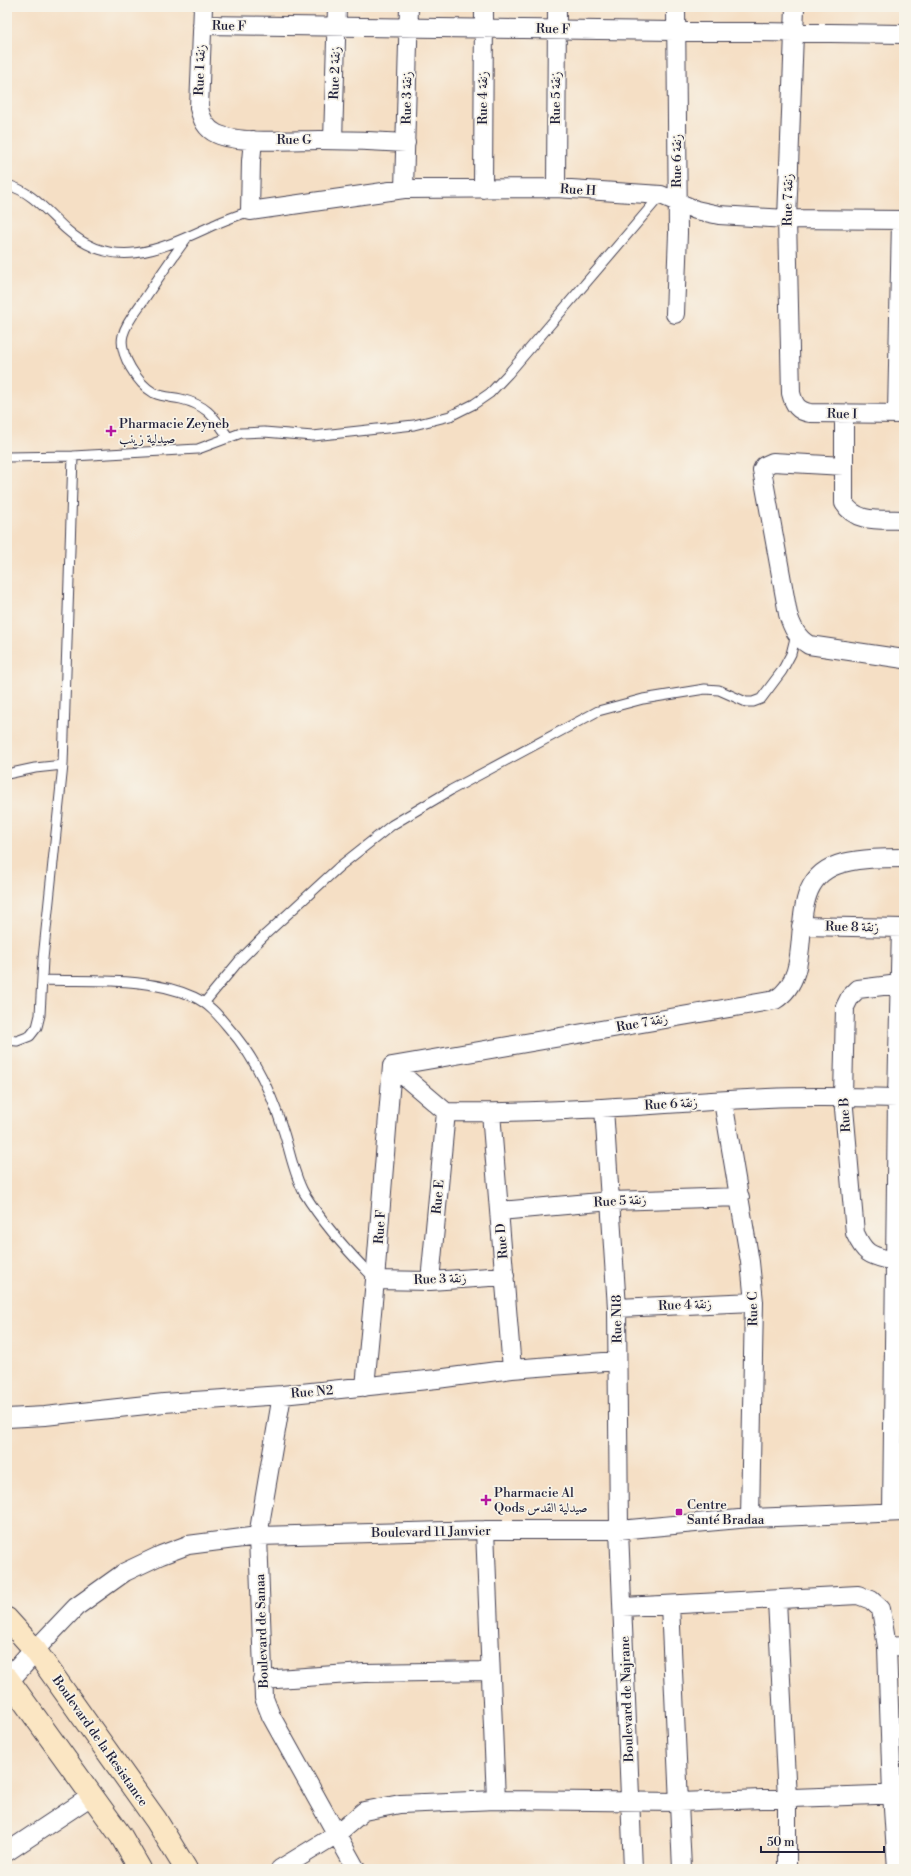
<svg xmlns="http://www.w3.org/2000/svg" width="911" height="1876" font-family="'Libre Bodoni',Amiri,serif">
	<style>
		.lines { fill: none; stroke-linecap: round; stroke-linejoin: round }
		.service-casing { stroke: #423e50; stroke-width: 11 }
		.minor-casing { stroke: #423e50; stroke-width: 20 }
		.tertiary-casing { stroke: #423e50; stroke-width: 24 }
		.secondary-casing { stroke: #423e50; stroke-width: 24 }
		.service { stroke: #fff; stroke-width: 9 }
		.minor { stroke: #fff; stroke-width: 18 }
		.tertiary { stroke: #fff; stroke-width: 22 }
		.secondary { stroke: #fbe6c3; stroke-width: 22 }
		.rail { stroke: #22223b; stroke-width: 3; stroke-dasharray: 6 3; stroke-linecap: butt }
		.poi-dot { fill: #b5179e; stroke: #f7f3e8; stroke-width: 1.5 }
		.labels { text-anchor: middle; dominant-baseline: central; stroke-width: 3.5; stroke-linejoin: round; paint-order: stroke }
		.street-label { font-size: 13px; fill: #22223b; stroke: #f7f3e8 }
		.poi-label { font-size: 13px; fill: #22223b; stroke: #f7f3e8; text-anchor: start }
	</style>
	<rect width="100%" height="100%" fill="#f7f3e8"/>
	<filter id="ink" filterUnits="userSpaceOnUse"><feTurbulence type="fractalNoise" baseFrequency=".025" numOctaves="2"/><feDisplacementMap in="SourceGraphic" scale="8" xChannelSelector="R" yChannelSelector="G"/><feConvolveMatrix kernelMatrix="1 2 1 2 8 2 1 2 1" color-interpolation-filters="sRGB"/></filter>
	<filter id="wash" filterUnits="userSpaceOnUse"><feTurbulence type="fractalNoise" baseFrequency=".012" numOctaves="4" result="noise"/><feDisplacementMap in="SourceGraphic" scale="16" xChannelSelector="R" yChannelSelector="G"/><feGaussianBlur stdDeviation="0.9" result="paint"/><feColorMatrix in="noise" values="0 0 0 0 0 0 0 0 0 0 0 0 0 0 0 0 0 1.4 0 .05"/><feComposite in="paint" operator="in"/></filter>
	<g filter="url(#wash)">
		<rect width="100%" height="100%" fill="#f5dfc5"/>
	</g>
	<g filter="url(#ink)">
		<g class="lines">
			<defs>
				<path id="service" d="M7,185C32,191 48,213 67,230C116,274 165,247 216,224C227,219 239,215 250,211
					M186,239C171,259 157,280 143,301C136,311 126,323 123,335C118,354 138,384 154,393C163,397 172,397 181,399C207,405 214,417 229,438
					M7,457L73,456L198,449L241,433L264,432L313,436L414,425L450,416L474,404L490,393L508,374L661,195
					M7,774L35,768L63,765
					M42,980C92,982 147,976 194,997C209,1004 218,1015 228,1027C255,1057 272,1094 284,1133C290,1152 294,1175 304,1193C322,1222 351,1255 375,1279
					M205,1002L239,961L266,934L340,866L392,825L451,790L598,711L643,699L705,689L719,690L746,702H753L761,699L782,671L791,654L796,634
					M7,1040L17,1041L30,1036L37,1027L40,1015L43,959L63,765L73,456"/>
				<path id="minor" d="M203,7L199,108C202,120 206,129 217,134C239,144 294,140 320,140C349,140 377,141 406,143
					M795,7L787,219L791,393C794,405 798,411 810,413L904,414
					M202,25L904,34
					M253,140L251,161L250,211L404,189L556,188L661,195L696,210L719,215L787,219L904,220
					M333,140L337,7
					M556,188L557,7
					M404,189L409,7
					M483,189L484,7
					M675,314L678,233L676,7
					M844,414V503C856,524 882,519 904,520
					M897,414L901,220
					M844,466L773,462L764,466L762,470L788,614C792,627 797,638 809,645L904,659
					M801,926L904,928
					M392,1066L775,1000C824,970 775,880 843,863C863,858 884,858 904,858
					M392,1066L446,1112
					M723,1101L750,1262L754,1302L750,1518
					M604,1108L617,1308L619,1530L633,1869
					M446,1112C553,1114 660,1103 767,1098C810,1096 854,1097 897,1098
					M491,1113L512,1369
					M500,1211L611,1201L740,1197
					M896,1262C872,1255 866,1257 855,1233L843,1097L845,1007L850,997L858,989L899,984
					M375,1280L430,1281L505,1276
					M430,1281L446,1112
					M617,1308L754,1302
					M365,1387L375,1280L392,1066
					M282,1395L258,1536L264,1698L271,1716L356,1869
					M7,1418L45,1416L164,1403L282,1395L437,1379L512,1369L617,1361
					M892,1512L897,1098L901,928
					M485,1530L496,1800
					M777,1600L787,1799V1869
					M670,1605L682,1869
					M623,1607L858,1595L871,1600L881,1609L887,1647L892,1794L897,1869
					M887,1647L904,1646
					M35,1650L76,1607L125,1572L161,1555L188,1545L258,1536L485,1530H619L750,1518L904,1512
					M262,1680L364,1673L490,1671
					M7,1852L93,1795
					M280,1869L337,1834L364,1811L400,1804L496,1800L680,1802L904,1794"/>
				<path id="tertiary" d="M7,1681L35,1650"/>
				<path id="secondary" d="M7,1619L35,1650L156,1820L186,1869
					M7,1678L121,1836L140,1869"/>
			</defs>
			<use href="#service" class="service-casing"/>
			<use href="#minor" class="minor-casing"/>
			<use href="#tertiary" class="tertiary-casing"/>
			<use href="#secondary" class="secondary-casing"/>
			<use href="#service" class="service"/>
			<use href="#minor" class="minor"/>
			<use href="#tertiary" class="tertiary"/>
			<use href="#secondary" class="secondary"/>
			<path class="rail" d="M7,10L10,7"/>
		</g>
	</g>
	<g class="poi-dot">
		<path d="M109 425h4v4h4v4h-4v4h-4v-4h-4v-4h4z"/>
		<path d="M484 1494h4v4h4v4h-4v4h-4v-4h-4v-4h4z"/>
		<rect x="675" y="1508" width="8" height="8" rx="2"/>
	</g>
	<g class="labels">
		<g class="street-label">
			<text transform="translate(229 26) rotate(1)">Rue F</text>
			<text transform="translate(553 29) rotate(1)">Rue F</text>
			<text transform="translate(200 70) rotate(-88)">Rue 1 زنقة</text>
			<text transform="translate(335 73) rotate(-88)">Rue 2 زنقة</text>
			<text transform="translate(407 98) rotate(-89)">Rue 3 زنقة</text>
			<text transform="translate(483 98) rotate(-90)">Rue 4 زنقة</text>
			<text transform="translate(556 98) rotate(-90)">Rue 5 زنقة</text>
			<text x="294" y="140">Rue G</text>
			<text transform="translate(677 161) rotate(-90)">Rue 6 زنقة</text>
			<text transform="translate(578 190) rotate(3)">Rue H</text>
			<text transform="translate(788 200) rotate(-89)">Rue 7 زنقة</text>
			<text transform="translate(842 414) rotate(1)">Rue I</text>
			<text transform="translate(852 927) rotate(1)">Rue 8 زنقة</text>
			<text transform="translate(642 1023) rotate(-10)">Rue 7 زنقة</text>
			<text transform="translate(671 1104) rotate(-3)">Rue 6 زنقة</text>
			<text transform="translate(845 1115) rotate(-94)">Rue B</text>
			<text transform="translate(438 1197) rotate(-85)">Rue E</text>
			<text transform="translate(620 1201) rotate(-3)">Rue 5 زنقة</text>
			<text transform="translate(380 1227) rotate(-86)">Rue F</text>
			<text transform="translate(502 1241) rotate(-95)">Rue D</text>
			<text transform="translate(440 1279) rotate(-2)">Rue 3 زنقة</text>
			<text transform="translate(685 1305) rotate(-2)">Rue 4 زنقة</text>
			<text transform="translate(753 1309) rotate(-91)">Rue C</text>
			<text transform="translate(617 1319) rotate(-91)">Rue N18</text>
			<text transform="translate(312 1392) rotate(-5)">Rue N2</text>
			<text transform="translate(431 1532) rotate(-1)">Boulevard 11 Janvier</text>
			<text transform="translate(262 1631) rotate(-92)">Boulevard de Sanaa</text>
			<text transform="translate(627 1699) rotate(-92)">Boulevard de Najrane</text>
			<text transform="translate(100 1741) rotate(55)">Boulevard de la Resistance</text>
		</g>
		<g class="poi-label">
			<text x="119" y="424">Pharmacie Zeyneb<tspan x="119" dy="15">صيدلية زينب</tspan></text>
			<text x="494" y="1493">Pharmacie Al<tspan x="494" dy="15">Qods صيدلية القدس</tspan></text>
			<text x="687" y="1505">Centre<tspan x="687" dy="15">Santé Bradaa</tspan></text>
		</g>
	</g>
	<rect width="911" height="1876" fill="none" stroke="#f7f3e8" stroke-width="24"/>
	<path d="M761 1846v6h123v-6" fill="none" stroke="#22223b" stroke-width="2"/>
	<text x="767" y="1846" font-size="12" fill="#22223b" stroke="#f7f3e8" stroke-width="3" paint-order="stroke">50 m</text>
</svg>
